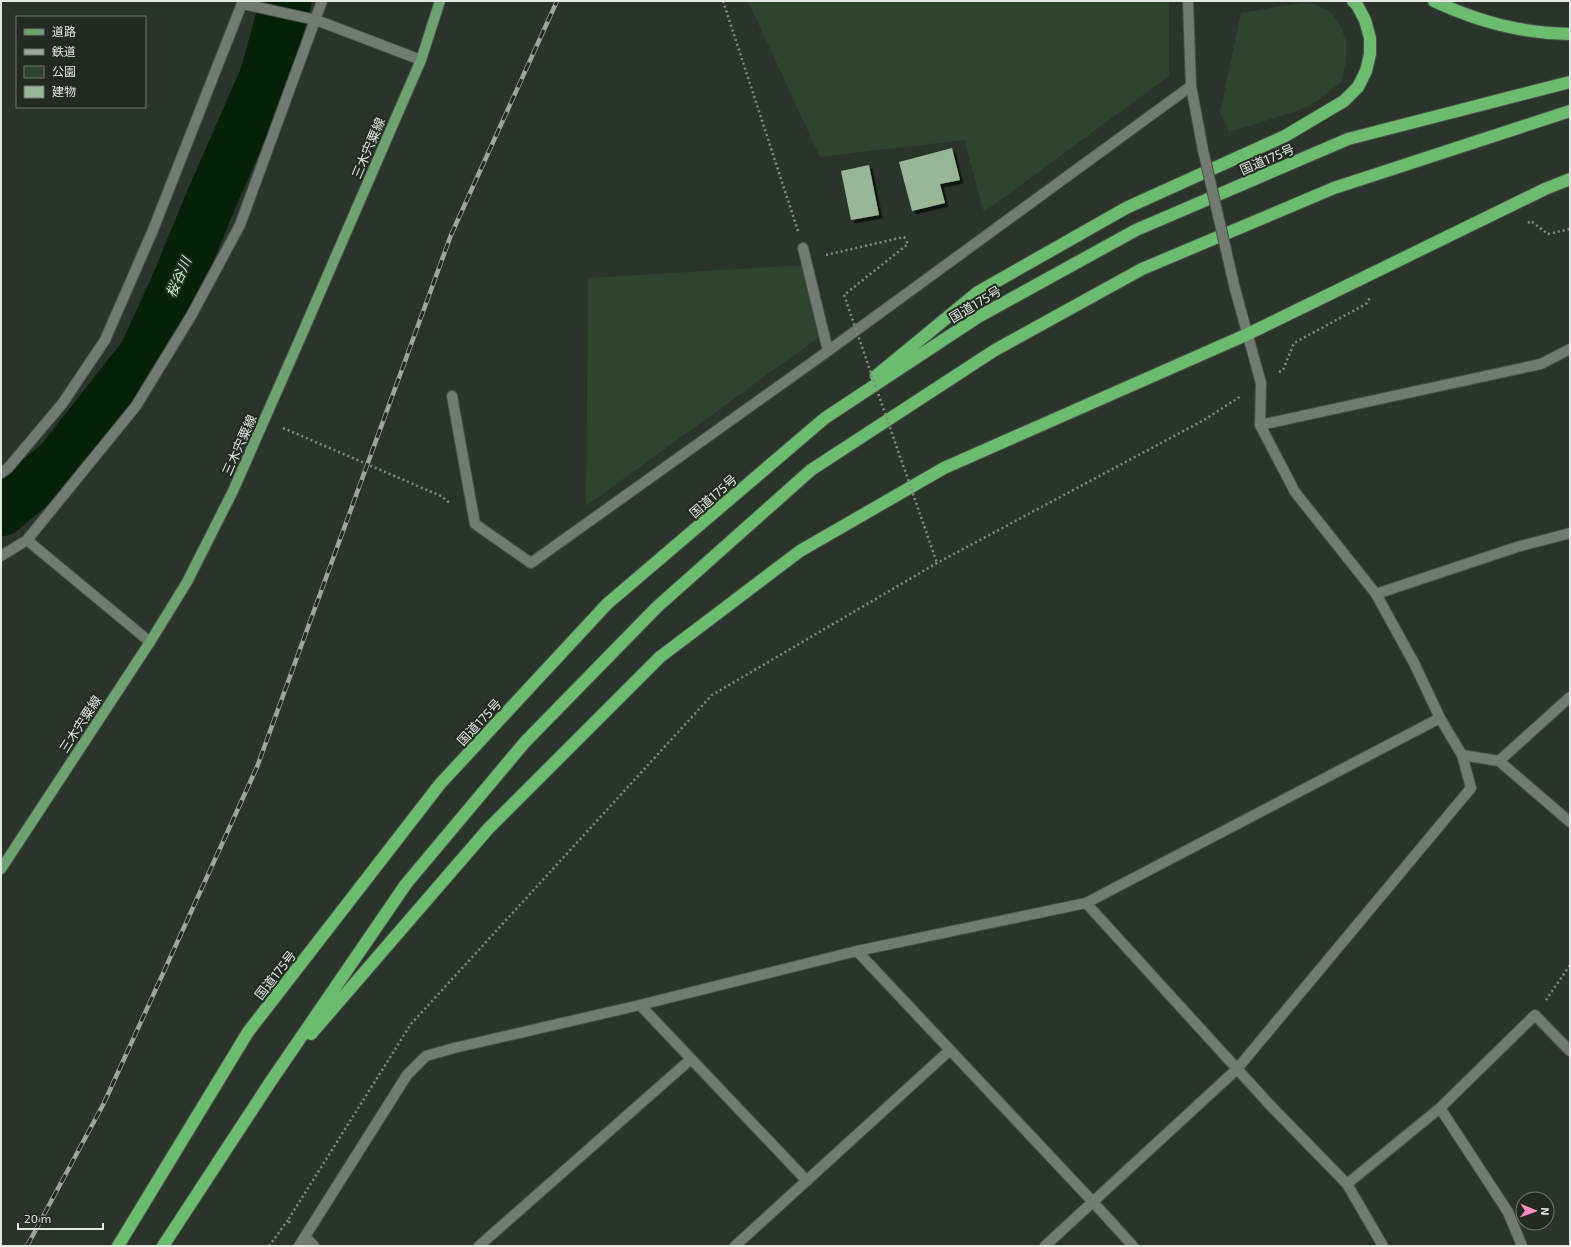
<svg xmlns="http://www.w3.org/2000/svg" width="1571" height="1247" font-family="'Exo 2','Noto Sans JP',sans-serif">
	<style>
		.green { fill: #2e442e }
		.lines { fill: none; stroke-linecap: round; stroke-linejoin: round }
		.river { stroke: #052108; stroke-width: 51 }
		.building { fill: #97b797; filter: url(#shadow) }
		.minor-casing { stroke: #4a514a; stroke-width: 12 }
		.major-casing { stroke: #4a514a; stroke-width: 12 }
		.highway-casing { stroke: #4a514a; stroke-width: 14 }
		.path { stroke: #828a82; stroke-width: 2.5; stroke-dasharray: 2 3; stroke-linecap: butt }
		.minor { stroke: #727b72; stroke-width: 10 }
		.major { stroke: #6ea270; stroke-width: 10 }
		.highway { stroke: #6cbc6f; stroke-width: 12 }
		.rail-casing { stroke: #9ea49e; stroke-width: 4.5 }
		.rail { stroke: #222a22; stroke-width: 3; stroke-dasharray: 9; stroke-linecap: butt }
		.minor-bridge-casing { stroke: #4a514a; stroke-width: 12; stroke-linecap: butt }
		.path-bridge { stroke: #828a82; stroke-width: 2.5; stroke-dasharray: 2 3; stroke-linecap: butt }
		.minor-bridge { stroke: #727b72; stroke-width: 10 }
		.labels { text-anchor: middle; dominant-baseline: central; stroke-width: 4; stroke-linejoin: round; paint-order: stroke }
		.street-label { font-size: 13px; fill: #e4e9e4; stroke: #222a22 }
		.water-label { font-size: 14px; font-style: italic; fill: #bbefbb; stroke: #222a22 }
	</style>
	<defs>
		<filter id="shadow"><feDropShadow dx="3.5" dy="3.5" stdDeviation="0" flood-color="#0009"/></filter>
	</defs>
	<rect width="100%" height="100%" fill="#2b342b"/>
	<path class="green" d="M748,1H1169V76L984,212L964,140L820,157Z
		M1303,3L1314,4L1330,12L1338,21L1346,40V61L1341,82L1316,102L1297,111L1229,132L1220,112L1241,13Z
		M804,265L819,337L586,506L588,278Z"/>
	<g class="lines">
		<path class="river" d="M1,511L60,462L144,355L174,290L211,200L265,77L286,1"/>
	</g>
	<path class="building" d="M952,148L960,180L940,184L945,203L912,211L899,162Z
		M869,165L879,215L851,220L841,171Z"/>
	<g class="lines">
		<defs>
			<path id="minor" d="M1188,1L1191,86L1203,150
				M243,4L316,20L421,60
				M803,248L828,351
				M452,396L475,524L531,563L828,351L1191,86
				M1260,425L1541,364L1570,349
				M1,473L8,468L62,404L105,340L153,230L243,1
				M27,540L150,642
				M1,556L27,540L136,406L191,316L240,225L322,1
				M1376,594L1517,547L1570,533
				M1462,755L1499,761L1570,822
				M1499,761L1570,697
				M1086,903L1269,1104L1347,1184L1383,1246
				M857,951L1093,1202L1133,1246
				M640,1005L807,1181
				M1440,1108L1535,1015L1570,1051
				M1347,1184L1440,1108L1508,1212L1522,1246
				M305,1237L314,1246
				M299,1246L407,1075L426,1056L454,1048L640,1005L857,951L1086,903L1440,718
				M479,1246L691,1059
				M735,1246L950,1050
				M1045,1246L1237,1069L1471,788L1462,755L1440,718L1414,663L1376,594L1295,492L1260,425L1261,383L1235,289"/>
			<path id="major" d="M1,869L150,642L187,582L233,491L299,341L421,60L440,1"/>
			<path id="highway" d="M1434,1C1479,22 1521,33 1570,34
				M876,376L978,292L1126,208L1285,136L1344,101L1358,87L1366,71L1370,54V38L1365,20L1357,5L1353,1
				M311,1034L488,829L660,657L800,551L944,468L1248,334L1545,189L1570,179
				M118,1246L248,1032L440,784L607,604L825,418L978,317L1136,230L1348,139L1570,82
				M163,1246L271,1081L406,884L525,742L657,607L811,470L995,350L1142,269L1334,188L1570,111"/>
		</defs>
		<use href="#minor" class="minor-casing"/>
		<use href="#major" class="major-casing"/>
		<use href="#highway" class="highway-casing"/>
		<path class="path" d="M723,1L798,231
			M1528,223L1531,221L1548,234L1570,229
			M826,255L904,237L908,244L844,295
			M1279,372L1283,370L1294,343L1366,304L1370,298
			M283,428L441,496L451,504
			M1546,1000L1570,965
			M290,1223L288,1220L411,1024L712,695L937,563L1204,420L1241,396
			M269,1246L288,1220"/>
		<use href="#minor" class="minor"/>
		<use href="#major" class="major"/>
		<use href="#highway" class="highway"/>
		<defs>
			<path id="rail" d="M27,1246L104,1103L257,767L451,235L557,1"/>
		</defs>
		<use href="#rail" class="rail-casing"/>
		<use href="#rail" class="rail"/>
		<defs>
			<path id="minor-bridge" d="M1203,150L1235,289"/>
		</defs>
		<use href="#minor-bridge" class="minor-bridge-casing"/>
		<path class="path-bridge" d="M844,295L937,563"/>
		<use href="#minor-bridge" class="minor-bridge"/>
	</g>
	<g class="labels">
		<g class="street-label">
			<text transform="translate(368 148) rotate(-67)">三木宍粟線</text>
			<text transform="translate(1267 159) rotate(-23)">国道175号</text>
			<text transform="translate(975 304) rotate(-31)">国道175号</text>
			<text transform="translate(239 445) rotate(-66)">三木宍粟線</text>
			<text transform="translate(713 496) rotate(-41)">国道175号</text>
			<text transform="translate(479 722) rotate(-47)">国道175号</text>
			<text transform="translate(80 724) rotate(-57)">三木宍粟線</text>
			<text transform="translate(275 975) rotate(-52)">国道175号</text>
		</g>
		<g class="water-label">
			<text transform="translate(178 277) rotate(-66)">桜谷川</text>
		</g>
	</g>
	<rect width="1571" height="1247" fill="none" stroke="#e4e9e4" stroke-width="4"/>
	<rect x="16" y="16" width="130" height="92" fill="#222a22" stroke="#707670"/>
	<rect x="24" y="29" width="20" height="6" fill="#6ea270" stroke="#707670"/>
	<text x="52" y="36" font-size="12" fill="#e4e9e4">道路</text>
	<rect x="24" y="49" width="20" height="6" fill="#9ea49e" stroke="#707670"/>
	<text x="52" y="56" font-size="12" fill="#e4e9e4">鉄道</text>
	<rect x="24" y="66" width="20" height="12" fill="#2e442e" stroke="#707670"/>
	<text x="52" y="76" font-size="12" fill="#e4e9e4">公園</text>
	<rect x="24" y="86" width="20" height="12" fill="#97b797" stroke="#707670"/>
	<text x="52" y="96" font-size="12" fill="#e4e9e4">建物</text>
	<g transform="translate(1535 1211) rotate(92)"><circle r="19" fill="#222a22" stroke="#707670"/>
	<path d="M0-3L7 15L0 10L-7 15Z" fill="#fe8ebc"/>
	<text y="-6" font-size="11" font-weight="bold" text-anchor="middle" fill="#e4e9e4">N</text>
	</g>
	<path d="M18 1223v6h85v-6" fill="none" stroke="#e4e9e4" stroke-width="2"/>
	<text x="24" y="1223" font-size="12" fill="#e4e9e4" stroke="#222a22" stroke-width="3" paint-order="stroke">20 m</text>
</svg>
